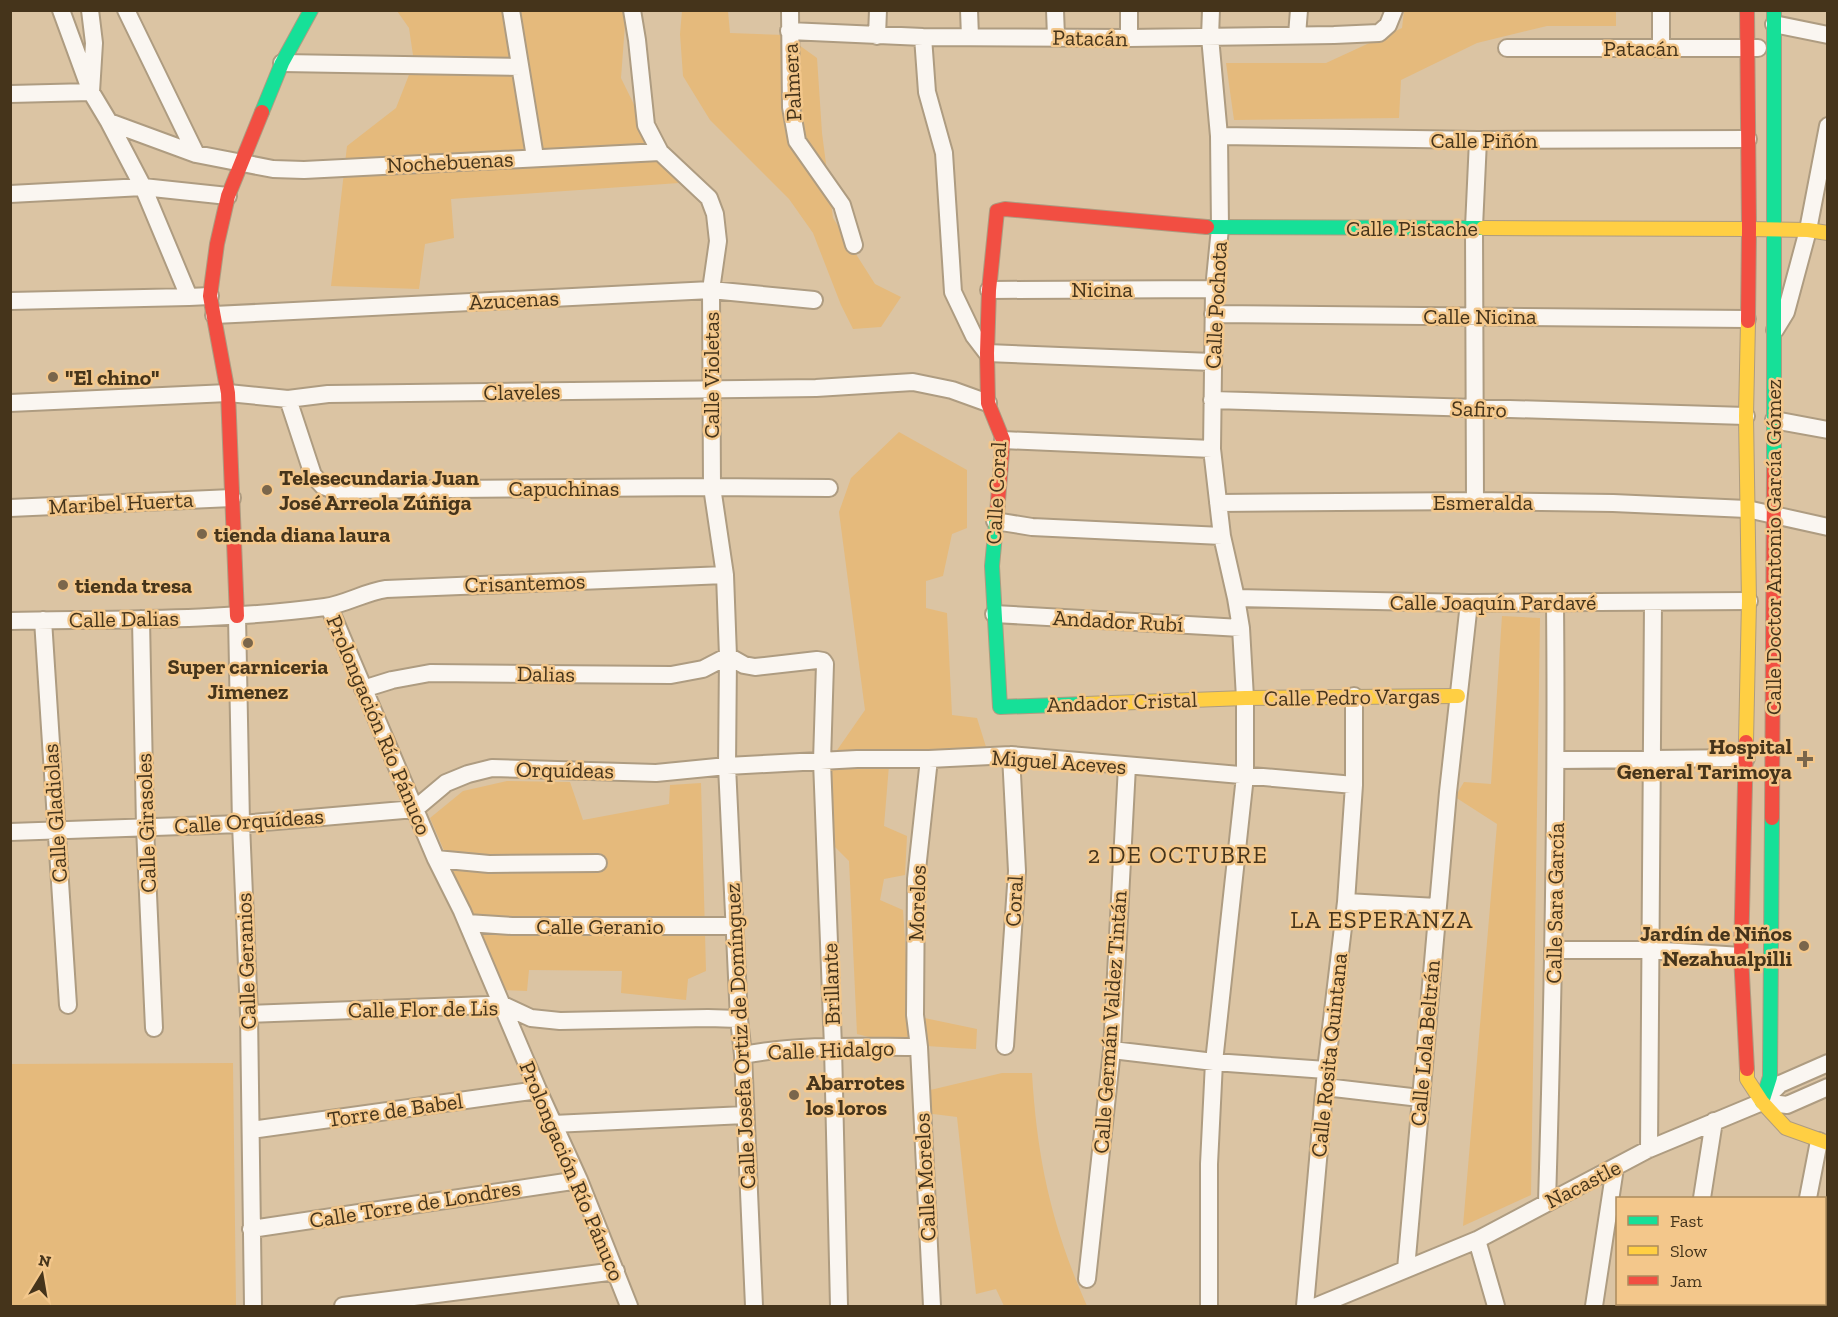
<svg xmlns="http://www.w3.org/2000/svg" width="1838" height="1317" font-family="'Zilla Slab',serif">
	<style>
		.green { fill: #e5ba7c }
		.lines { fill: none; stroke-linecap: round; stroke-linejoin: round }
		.street-casing { stroke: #ae9c81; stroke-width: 20 }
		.fast-casing { stroke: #ae9c81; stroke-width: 16 }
		.slow-casing { stroke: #ae9c81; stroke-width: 16 }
		.jam-casing { stroke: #ae9c81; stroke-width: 16 }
		.street { stroke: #faf6f1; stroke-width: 16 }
		.fast { stroke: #16e098; stroke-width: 14 }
		.slow { stroke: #ffcf43; stroke-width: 14 }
		.jam { stroke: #f24e42; stroke-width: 14 }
		.poi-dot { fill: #7a664b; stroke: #f3c78b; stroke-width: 2 }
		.labels { text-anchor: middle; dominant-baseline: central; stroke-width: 5; stroke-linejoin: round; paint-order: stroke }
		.street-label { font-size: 22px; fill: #45341b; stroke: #f3c78b }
		.poi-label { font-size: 22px; font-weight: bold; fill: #45341b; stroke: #f3c78b; text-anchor: start }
		.neighbourhood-label { font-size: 24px; letter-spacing: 1.5px; fill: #45341b; stroke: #f3c78b }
	</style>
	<rect width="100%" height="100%" fill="#dbc4a3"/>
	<path class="green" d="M397,11H626L621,78L645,127L679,183L451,199L454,238L425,244L419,289L331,286L347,146L396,108L414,62L409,28Z
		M682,11H728L730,33L785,35L817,58L822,133L833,218L875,284L901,297L881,327L853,329L841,305L813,233L789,199L710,120L683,76L680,34Z
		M1404,11H1616V26H1547L1477,43L1401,80L1399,118L1234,120L1226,63H1326L1402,28Z
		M899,432L967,470V528L952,534L943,576L926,581V608L947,613L952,715L977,718L987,750L890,753L884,826L907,836L905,875L884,879L880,900L903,910L910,1015L977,1029L976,1049C935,1047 897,1045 857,1034L849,861L835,847L826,766L865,710L839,512L851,478Z
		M1502,616L1540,618L1531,1195L1463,1226L1497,824L1455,797L1464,782L1491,784Z
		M507,781L570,782L583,820L669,804L670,785L701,783L706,971L688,979L686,1000L621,993L622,971L529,970L527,991L504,990L430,818L463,791Z
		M233,1063L236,1306H11V1064Z
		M1002,1073H1032C1037,1160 1052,1227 1087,1306H1004L996,1289L976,1294L957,1117L925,1113L926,1091Z"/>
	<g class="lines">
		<defs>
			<path id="street" d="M61,10L91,92L109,122L143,187L189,297L210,296
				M126,10L196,154
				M511,10L535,157
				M632,10L637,40L646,125L660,152L709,198L715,214L718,241L711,290L712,487L725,575L728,656L727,766L739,1019L743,1055L754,1306
				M790,10L791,107L797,141L842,205L854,245
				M969,10L970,37
				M1055,10L1056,37
				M1129,10V38
				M1774,24L1828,35
				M789,31L923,37L1129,38L1334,35L1379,33L1388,25L1394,10
				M1297,35L1299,10
				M877,36L878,10
				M923,37L927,92L944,153L953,292L974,336L987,353L1212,362
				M1507,48H1758
				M1661,49V10
				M282,63L520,67
				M10,94L91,92L94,43L90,10
				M109,122L196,154L273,169L304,170L660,152
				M1219,136L1478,140L1748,139
				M10,194L143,187L228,196
				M989,290L1214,289
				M10,301L189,297
				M1213,314L1747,319
				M214,315L711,290L814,300
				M1775,330L1786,312L1808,230L1828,126
				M288,399L313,475L323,486L334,490L712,487L829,488
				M1212,400L1746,416
				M10,403L228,393L288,399L328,394L816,388L913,382L952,390L988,403
				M1774,420L1828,430
				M1003,440L1212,449
				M1475,501L1474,227L1478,140
				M1218,503L1475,501L1613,503L1747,509L1828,527
				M10,508L232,498
				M995,521L1032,527L1222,536
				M1236,598L1469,603L1749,601
				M329,607L436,859L462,911L538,1090L579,1180L629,1306
				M994,614L1241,628
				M237,616L241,824L249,1014L253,1306
				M141,619L145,827L154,1028
				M43,620L68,1005
				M10,621C116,619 221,621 325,607C346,604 365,592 386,589L725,575
				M363,689L392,680L430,673L671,675L703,669L728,656L744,665L755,667L817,660L823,661L825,664L822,761L833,1047L839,1306
				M929,759L916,879L915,1015L919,1047L932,1306
				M1557,760L1746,758
				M10,832L241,824L415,809L446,783L468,774L492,768L656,773L727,766L857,759H929L1011,755L1354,785
				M436,859L489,864L598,863
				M1346,902L1437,907
				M467,923L512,926H734
				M1555,950H1649L1741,956
				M249,1014L488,1005H503L531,1018L560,1021L708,1018L739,1019
				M1005,1046L1017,871L1011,755
				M1112,1050L1214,1062L1326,1070
				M743,1055C800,1044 861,1047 919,1047
				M1325,1087L1420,1098
				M1762,1102L1787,1105L1828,1087
				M553,1124L745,1115
				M251,1130L538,1090
				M1649,1149C1649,966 1652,784 1653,602
				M1702,1198L1714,1121
				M1808,1198L1819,1141
				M1547,1202C1553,1003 1557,803 1555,603
				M251,1229L579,1180
				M1477,1240L1496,1306
				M1406,1269L1448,792L1469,603
				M1087,1279L1112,1050L1127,766
				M343,1306L616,1271
				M1209,1306V1164L1214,1062L1245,776V698L1241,628L1236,598L1222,536L1212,449L1214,289L1220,228L1219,136L1210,37L1211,10
				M1305,1306L1326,1070L1346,902L1354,785V696
				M1317,1306L1477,1240L1649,1149L1762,1102L1780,1084L1828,1063
				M1594,1306L1615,1168
				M1686,1306V1304
				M1788,1306V1304"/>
			<path id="fast" d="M262,112L282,63L311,10
				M1207,227L1483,228
				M1774,469V10
				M997,513L992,566L1000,707L1085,704
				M1762,1102L1770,1077L1772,818"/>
			<path id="slow" d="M1483,228L1749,229L1808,230L1828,233
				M1085,704L1245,698L1458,696
				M1746,742L1749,601L1746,416L1748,321
				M1747,1069V1079L1762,1102L1786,1128L1828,1143"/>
			<path id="jam" d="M1747,10L1749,229L1748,321
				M997,513L1003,440L988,403L987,353L989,290L997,211L1005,209L1207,227
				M237,616L228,393L210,296L217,244L228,196L262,112
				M1746,742L1741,956L1747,1069
				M1772,818L1774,469"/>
		</defs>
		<use href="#street" class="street-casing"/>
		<use href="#fast" class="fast-casing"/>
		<use href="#slow" class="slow-casing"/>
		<use href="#jam" class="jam-casing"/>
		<use href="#street" class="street"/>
		<use href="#fast" class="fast"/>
		<use href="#slow" class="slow"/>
		<use href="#jam" class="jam"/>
	</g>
	<g class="poi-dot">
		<circle cx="53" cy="377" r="6"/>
		<circle cx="267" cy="490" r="6"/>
		<circle cx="202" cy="534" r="6"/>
		<circle cx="63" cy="585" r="6"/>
		<circle cx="248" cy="643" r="6"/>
		<path d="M1802 750h6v6h6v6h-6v6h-6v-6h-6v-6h6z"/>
		<circle cx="1804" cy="946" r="6"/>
		<circle cx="794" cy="1095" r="6"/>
	</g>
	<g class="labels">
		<g class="street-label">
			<text transform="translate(1090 38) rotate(1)">Patacán</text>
			<text x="1641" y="48">Patacán</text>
			<text transform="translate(792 82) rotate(-93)">Palmera</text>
			<text x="1484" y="140">Calle Piñón</text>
			<text transform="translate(450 162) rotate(-3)">Nochebuenas</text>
			<text x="1412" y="228">Calle Pistache</text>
			<text x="1102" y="289">Nicina</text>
			<text transform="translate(514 300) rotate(-3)">Azucenas</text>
			<text transform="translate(1216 305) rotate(-87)">Calle Pochota</text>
			<text x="1480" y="316">Calle Nicina</text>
			<text transform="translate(711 375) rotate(-90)">Calle Violetas</text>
			<text transform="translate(522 392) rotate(-1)">Claveles</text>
			<text transform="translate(1479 409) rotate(2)">Safiro</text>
			<text x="564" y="488">Capuchinas</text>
			<text transform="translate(996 493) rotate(-87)">Calle Coral</text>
			<text x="1483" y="502">Esmeralda</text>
			<text transform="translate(121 503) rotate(-3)">Maribel Huerta</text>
			<text transform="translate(1773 547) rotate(-90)">Calle Doctor Antonio García Gómez</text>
			<text transform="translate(525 583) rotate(-2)">Crisantemos</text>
			<text x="1493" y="602">Calle Joaquín Pardavé</text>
			<text transform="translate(124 619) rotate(-1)">Calle Dalias</text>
			<text transform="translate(1118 621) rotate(3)">Andador Rubí</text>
			<text transform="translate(546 674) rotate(1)">Dalias</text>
			<text transform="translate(1352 697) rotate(-1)">Calle Pedro Vargas</text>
			<text transform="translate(1122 702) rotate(-2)">Andador Cristal</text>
			<text transform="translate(379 725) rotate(67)">Prolongación Río Pánuco</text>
			<text transform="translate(1059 762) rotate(4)">Miguel Aceves</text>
			<text transform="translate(565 770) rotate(1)">Orquídeas</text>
			<text transform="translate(55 813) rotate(-94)">Calle Gladiolas</text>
			<text transform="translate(249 821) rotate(-4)">Calle Orquídeas</text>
			<text transform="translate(146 823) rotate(-92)">Calle Girasoles</text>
			<text transform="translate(1014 901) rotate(-87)">Coral</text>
			<text transform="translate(917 903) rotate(-88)">Morelos</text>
			<text transform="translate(1555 903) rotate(-89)">Calle Sara García</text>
			<text x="600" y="926">Calle Geranio</text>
			<text transform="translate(246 961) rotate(-92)">Calle Geranios</text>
			<text transform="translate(831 984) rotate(-92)">Brillante</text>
			<text transform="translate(423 1009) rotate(-1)">Calle Flor de Lis</text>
			<text transform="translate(1110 1022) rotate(-86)">Calle Germán Valdez Tintán</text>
			<text transform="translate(740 1036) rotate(-93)">Calle Josefa Ortiz de Domínguez</text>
			<text transform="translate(1425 1043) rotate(-85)">Calle Lola Beltrán</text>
			<text transform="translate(831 1050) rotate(-2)">Calle Hidalgo</text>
			<text transform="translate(1329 1055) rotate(-84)">Calle Rosita Quintana</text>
			<text transform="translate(395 1110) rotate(-8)">Torre de Babel</text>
			<text transform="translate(572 1171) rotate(67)">Prolongación Río Pánuco</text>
			<text transform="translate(925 1177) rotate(-93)">Calle Morelos</text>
			<text transform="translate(1583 1184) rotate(-27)">Nacastle</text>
			<text transform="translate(415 1204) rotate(-9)">Calle Torre de Londres</text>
		</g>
		<g class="poi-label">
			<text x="65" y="377">"El chino"</text>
			<text x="279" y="477">Telesecundaria Juan<tspan x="279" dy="25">José Arreola Zúñiga</tspan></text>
			<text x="214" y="534">tienda diana laura</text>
			<text x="75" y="585">tienda tresa</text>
			<text x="248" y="666" text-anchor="middle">Super carniceria<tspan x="248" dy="25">Jimenez</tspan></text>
			<text x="1792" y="746" text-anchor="end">Hospital<tspan x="1792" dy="25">General Tarimoya</tspan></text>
			<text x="1792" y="933" text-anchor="end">Jardín de Niños<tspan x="1792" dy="25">Nezahualpilli</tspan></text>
			<text x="806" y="1082">Abarrotes<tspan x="806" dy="25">los loros</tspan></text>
		</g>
		<g class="neighbourhood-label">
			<text x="1178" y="854">2 DE OCTUBRE</text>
			<text x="1382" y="919">LA ESPERANZA</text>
		</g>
	</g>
	<rect width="1838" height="1317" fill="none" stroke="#45341b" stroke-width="24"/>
	<rect x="1616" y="1197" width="210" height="108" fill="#f3c78b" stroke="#ad8c5e" stroke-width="1.5"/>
	<rect x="1628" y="1216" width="30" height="9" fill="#16e098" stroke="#ad8c5e" stroke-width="1.5"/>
	<text x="1670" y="1227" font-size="18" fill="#45341b">Fast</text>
	<rect x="1628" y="1246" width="30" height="9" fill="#ffcf43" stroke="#ad8c5e" stroke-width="1.5"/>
	<text x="1670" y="1257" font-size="18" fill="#45341b">Slow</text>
	<rect x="1628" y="1276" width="30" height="9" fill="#f24e42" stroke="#ad8c5e" stroke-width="1.5"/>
	<text x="1670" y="1287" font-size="18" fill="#45341b">Jam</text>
	<g transform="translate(42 1275) rotate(11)" stroke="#f3c78b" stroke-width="4.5" paint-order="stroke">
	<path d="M0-4.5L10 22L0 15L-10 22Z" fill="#45341b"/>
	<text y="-9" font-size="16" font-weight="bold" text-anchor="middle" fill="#45341b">N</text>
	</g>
</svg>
